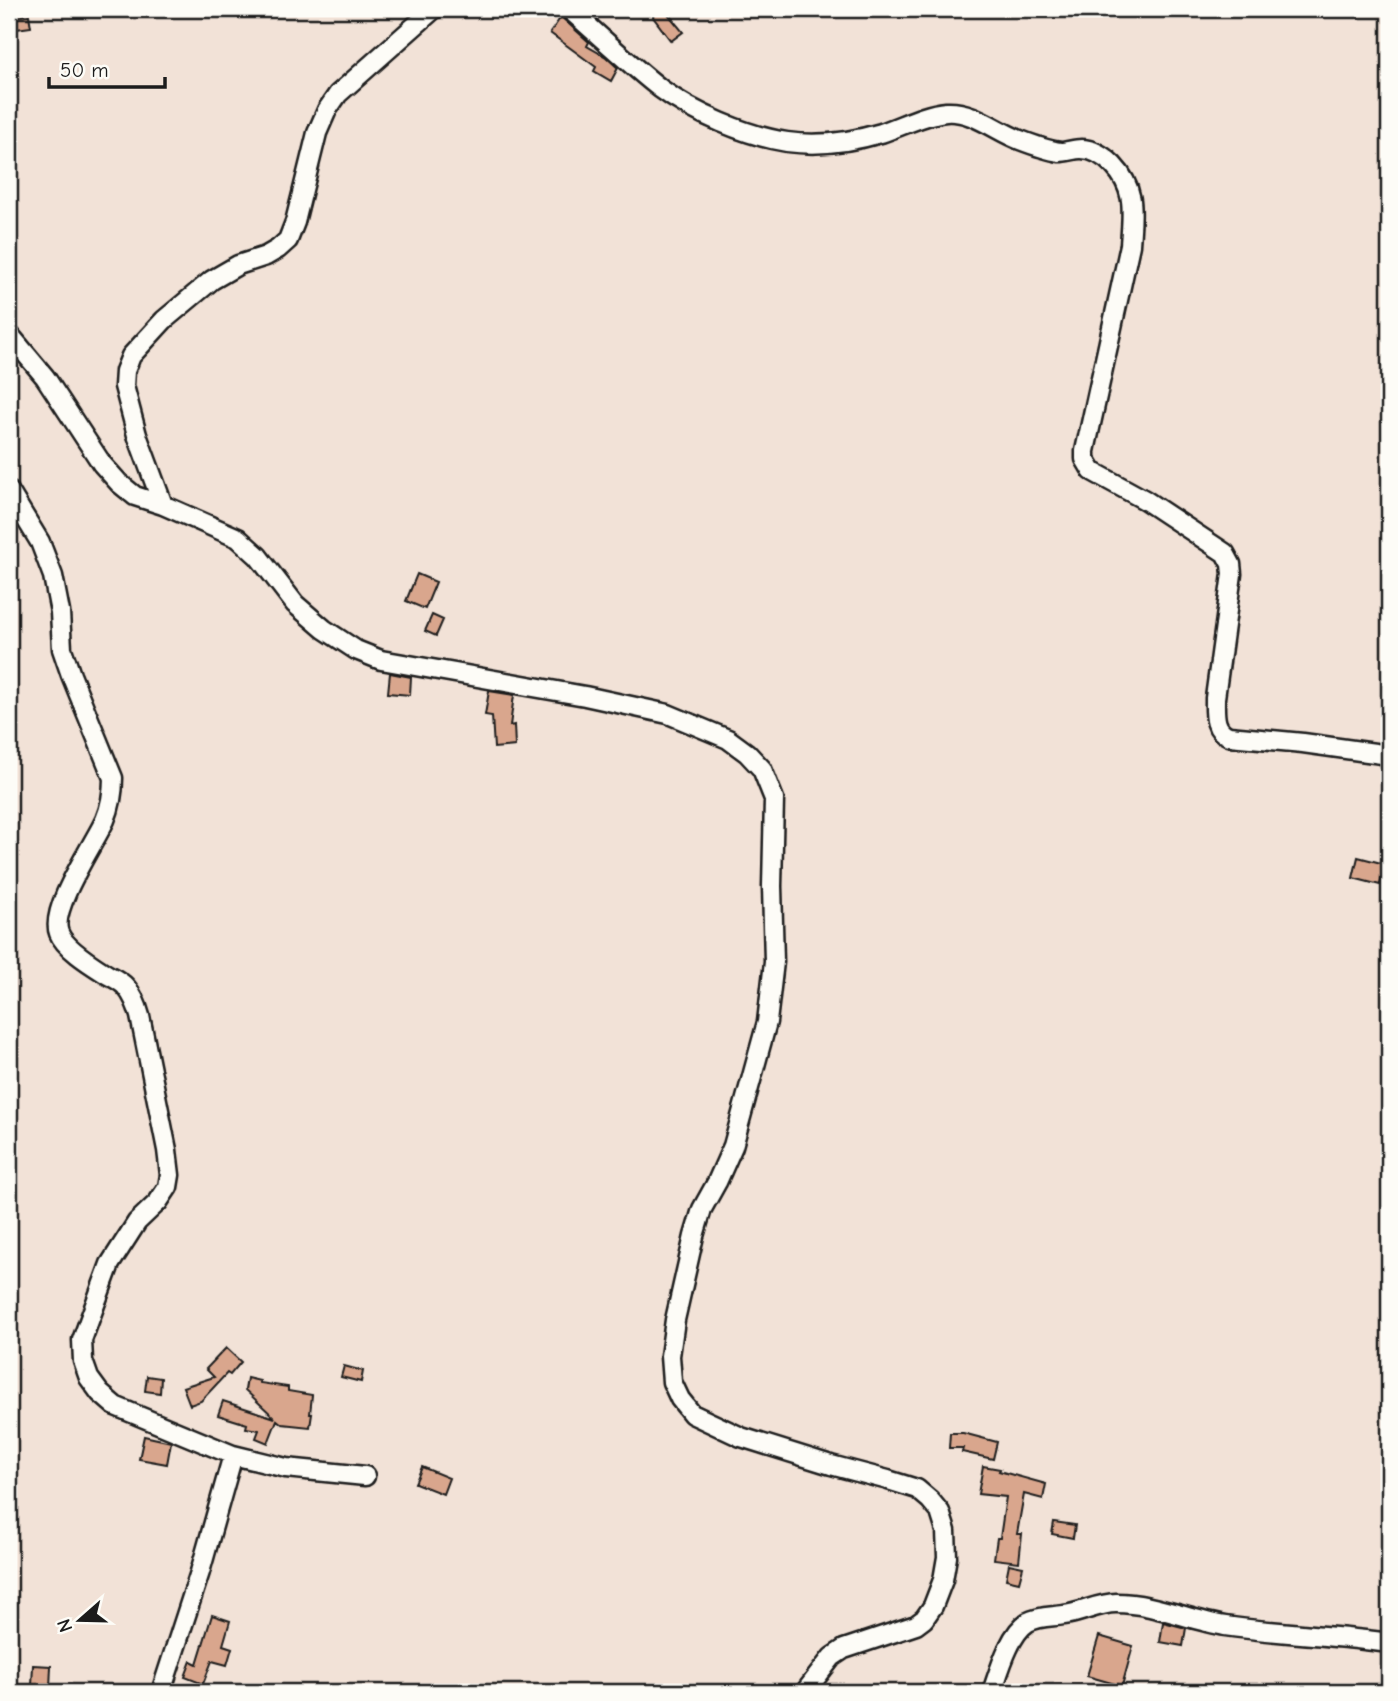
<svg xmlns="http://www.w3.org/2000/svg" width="1398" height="1701" font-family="'Comic Neue',sans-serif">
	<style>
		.building { fill: #d9a68d; stroke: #1c1c1c; stroke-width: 2 }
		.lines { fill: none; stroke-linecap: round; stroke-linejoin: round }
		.street-casing { stroke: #1c1c1c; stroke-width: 23 }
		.street { stroke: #fdfcf7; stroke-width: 18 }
	</style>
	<rect width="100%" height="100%" fill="#f2e2d7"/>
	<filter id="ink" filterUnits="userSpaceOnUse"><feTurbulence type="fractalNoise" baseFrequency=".0143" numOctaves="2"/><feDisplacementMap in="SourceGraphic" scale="14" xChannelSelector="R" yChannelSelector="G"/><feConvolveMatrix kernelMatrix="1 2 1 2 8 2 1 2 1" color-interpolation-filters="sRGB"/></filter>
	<g filter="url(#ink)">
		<path class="building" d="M655,9H664L683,32L671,41L653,17Z
			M29,15L31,27L16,29L15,17Z
			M561,17L589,42L587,46L606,57L618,68L611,81L594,71L596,67L550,33Z
			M417,574L436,582L425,609L406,601Z
			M432,615L443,620L436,636L425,631Z
			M390,673L411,677L410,695L388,693Z
			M489,691L514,695L510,726L514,725L515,746L494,748L492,716L485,715Z
			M1358,857L1385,864L1380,885L1353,878Z
			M226,1348L241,1362L230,1375L227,1373L201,1401L190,1405L183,1387L214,1377L206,1369Z
			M344,1366L363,1371L361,1382L341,1377Z
			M147,1376L161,1378L160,1393L145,1391Z
			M247,1378L260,1381V1383L288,1387V1391L312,1395L310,1414H312L310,1427L282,1424L277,1420L268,1443L256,1438L259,1430L246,1428L247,1424L218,1415L223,1401L275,1418L245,1390Z
			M950,1433H963L997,1442L993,1459L962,1452L963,1448H949Z
			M144,1436L171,1442L167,1464L139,1459Z
			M983,1466L1000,1469L999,1471L1046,1484L1043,1499L1024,1494L1017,1534H1022L1019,1562L994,1559L997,1538H1000L1006,1497L978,1494Z
			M422,1467L449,1478L443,1494L415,1483Z
			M1054,1522L1075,1525L1073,1538L1052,1534Z
			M1009,1564L1023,1567L1019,1582L1006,1579Z
			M212,1615L230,1621L223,1645L232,1648L227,1665L212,1661L203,1684L185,1677L191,1661L197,1664Z
			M1163,1622L1186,1628L1183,1646L1160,1642Z
			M1099,1636L1133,1646L1122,1686L1087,1676Z
			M33,1665L51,1666L50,1688L32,1686Z"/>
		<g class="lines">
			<defs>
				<path id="street" d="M569,9C599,35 629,64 661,89C693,113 747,136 787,142C817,146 851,142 881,133C902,126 924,114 946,112C973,110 996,131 1020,140C1033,145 1046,150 1060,152C1067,152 1074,149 1081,149C1094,149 1105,157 1113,165C1137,190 1132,213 1130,245L1085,451V459L1092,471L1145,500L1225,553L1231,564L1232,574L1215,698C1215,713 1213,730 1229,736L1303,743L1389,755
					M9,334L45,377L102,464L119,483L135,496L163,505L238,538L258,556L295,604L324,629L356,650L381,660L585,696L668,714L728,739L747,753L762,769L774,799L772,886L774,962L767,1022L733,1146L717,1182L702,1209L694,1236L675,1320L670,1356L672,1382L680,1399L692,1414L741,1437L831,1465L888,1480L917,1489L930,1500L940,1512L946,1531L947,1557L943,1580L933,1606L924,1619L916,1625L844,1649L832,1657L805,1692
					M9,491L40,542L53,576L60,612L62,649L71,675L113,778C113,793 111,806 105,820C94,844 49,909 59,933C65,949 94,966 108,975C114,978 122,982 126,987C133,995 137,1005 140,1016L167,1150L170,1175L168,1187L158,1202L137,1222L110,1264L82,1340L83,1361L89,1378L100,1393L115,1406L233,1455
					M163,505L137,435L124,386L125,371L131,356L164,320L212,280L238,265L266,256L278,249L288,240L295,222L317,133L327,110L338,94L434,9
					M161,1692L200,1572L233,1455L286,1468L365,1476
					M992,1692C999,1672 1009,1634 1028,1622C1039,1616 1052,1617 1064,1615C1081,1613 1099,1603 1116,1603C1153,1603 1189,1620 1225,1626C1280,1634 1335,1635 1389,1643"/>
			</defs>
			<use href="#street" class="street-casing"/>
			<use href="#street" class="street"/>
		</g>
	</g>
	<rect width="1398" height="1701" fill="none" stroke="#fdfcf7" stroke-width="35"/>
	<rect x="18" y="18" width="1363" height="1666" fill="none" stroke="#1c1c1c" stroke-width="2.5" filter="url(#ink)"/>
	<g transform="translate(80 1620) rotate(250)" stroke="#fdfcf7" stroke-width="5" paint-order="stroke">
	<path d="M0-5L12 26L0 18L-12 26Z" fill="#1c1c1c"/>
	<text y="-10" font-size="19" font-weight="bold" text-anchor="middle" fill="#1c1c1c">N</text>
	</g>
	<path d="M49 77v10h116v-10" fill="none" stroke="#1c1c1c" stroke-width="3.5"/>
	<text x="60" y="77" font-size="21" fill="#1c1c1c" stroke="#fdfcf7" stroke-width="5" paint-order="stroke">50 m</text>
</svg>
